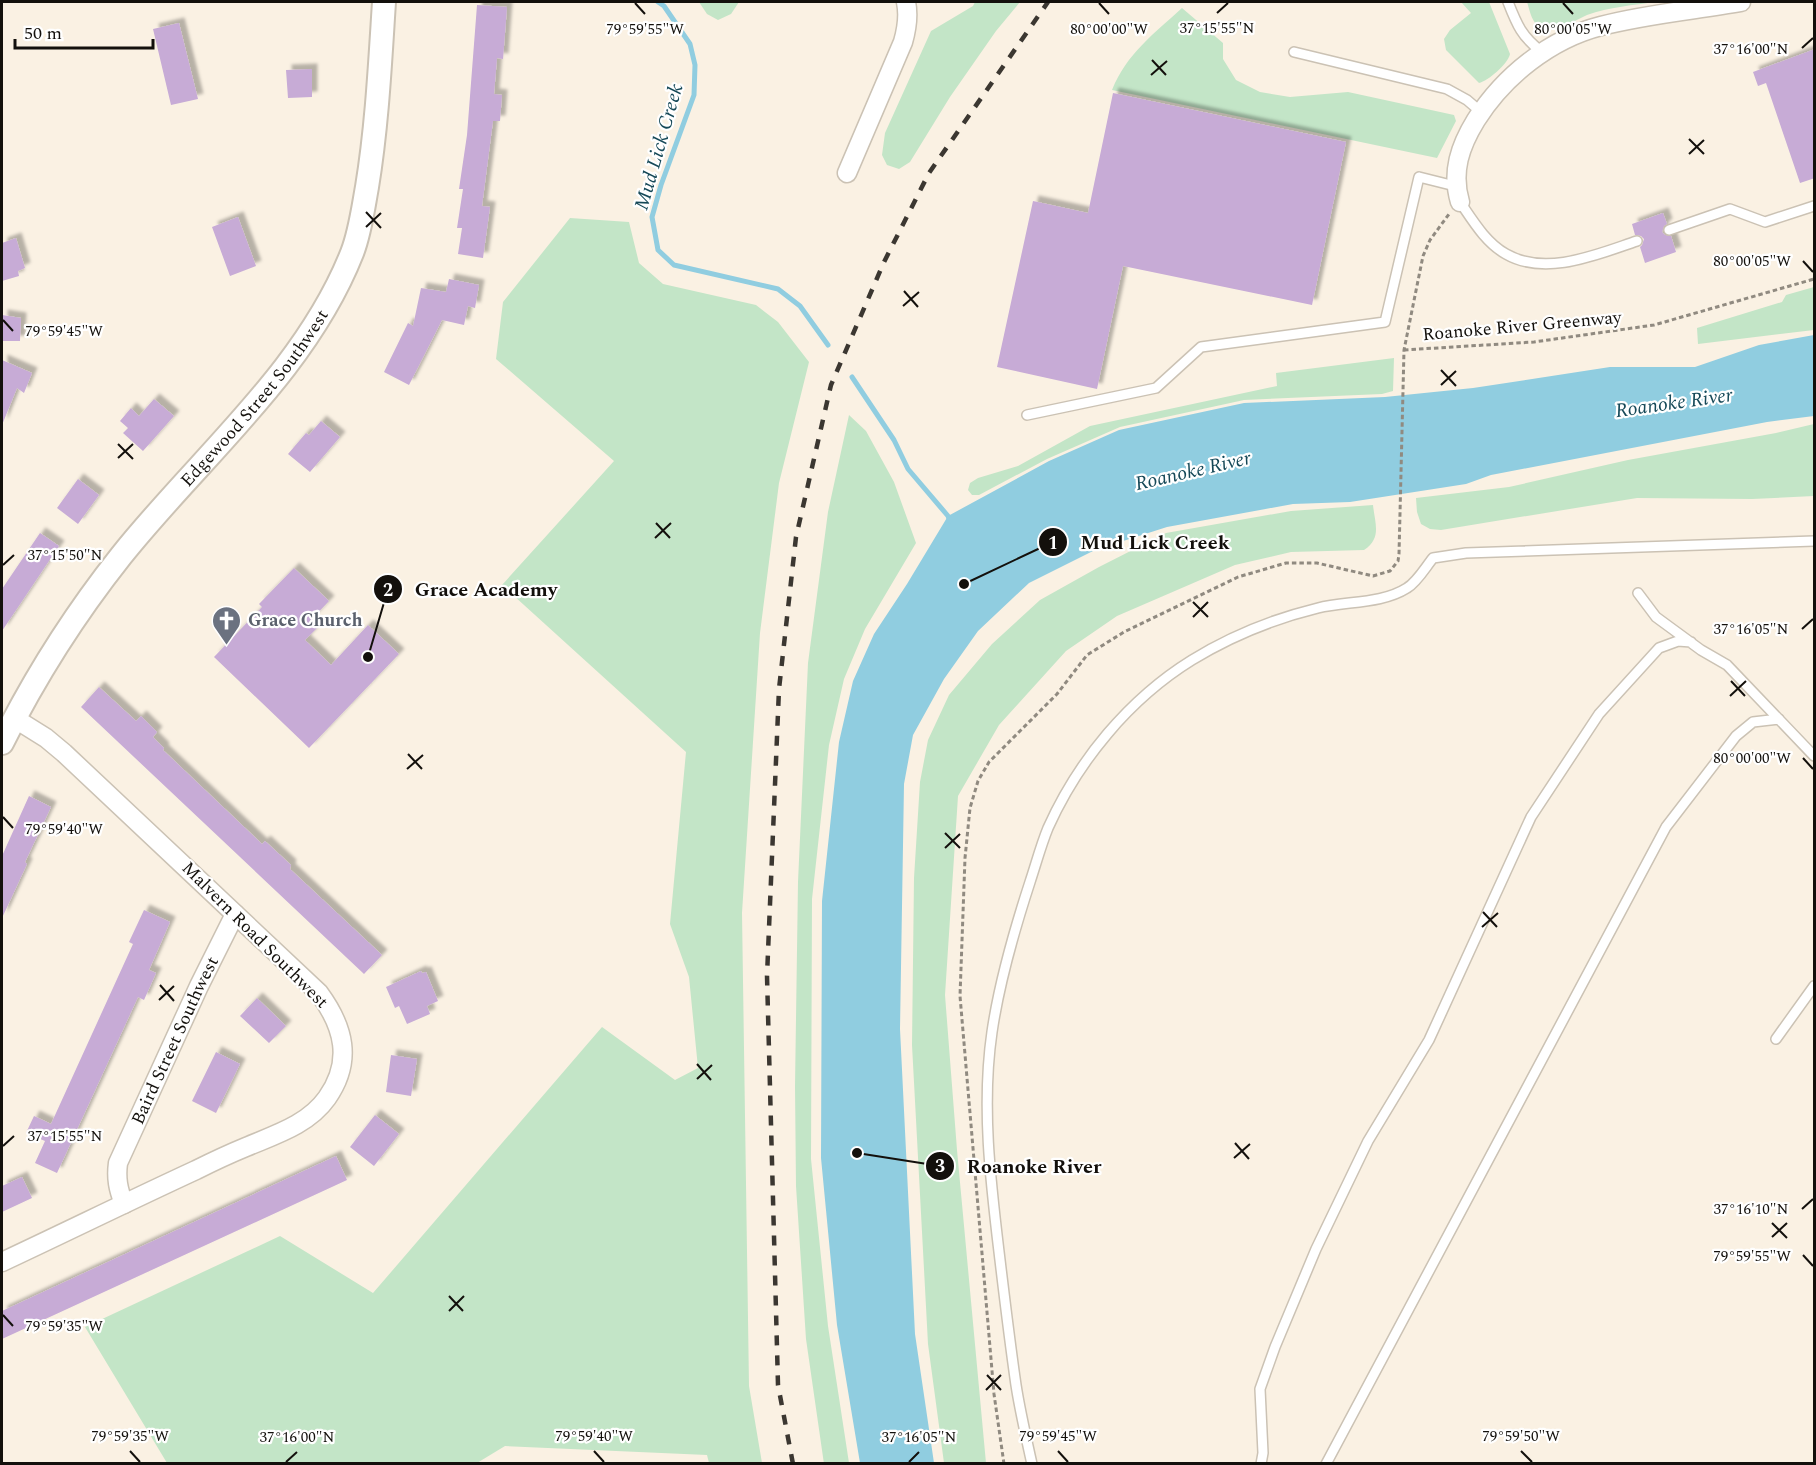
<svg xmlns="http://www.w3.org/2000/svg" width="1816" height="1465" font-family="Spectral,serif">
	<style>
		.green { fill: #c3e5c7 }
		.water { fill: #90cde0 }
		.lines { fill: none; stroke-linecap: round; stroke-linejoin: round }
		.stream { stroke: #90cde0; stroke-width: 5 }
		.building { fill: #c7abd6; filter: url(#shadow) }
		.service-casing { stroke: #cbc2b4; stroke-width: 12 }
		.minor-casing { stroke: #cbc2b4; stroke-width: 21 }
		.tertiary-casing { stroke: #cbc2b4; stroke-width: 26 }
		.path { stroke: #908a80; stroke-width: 3; stroke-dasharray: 4.5 3; stroke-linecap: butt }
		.service { stroke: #fff; stroke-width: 9 }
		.minor { stroke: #fff; stroke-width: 18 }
		.tertiary { stroke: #fff; stroke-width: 22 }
		.rail { stroke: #3b3731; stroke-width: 4.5; stroke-dasharray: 10 10; stroke-linecap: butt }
		.ticks { fill: none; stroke: #13100c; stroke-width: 2 }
		.labels { text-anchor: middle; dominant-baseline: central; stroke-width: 4.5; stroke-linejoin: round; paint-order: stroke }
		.street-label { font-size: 18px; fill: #13100c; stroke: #fff }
		.worship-label { font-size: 18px; font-weight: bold; fill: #5b616d; stroke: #fff; text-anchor: start }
		.water-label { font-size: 20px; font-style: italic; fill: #164958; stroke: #fff }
		.ticks-label { font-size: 15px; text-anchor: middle; fill: #13100c; stroke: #fff; stroke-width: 4.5; stroke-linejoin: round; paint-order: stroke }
		.leader { fill: none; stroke: #13100c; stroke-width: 2 }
		.callout-dot { fill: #13100c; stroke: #fff; stroke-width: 2 }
		.mark-label { font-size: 18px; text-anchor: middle; font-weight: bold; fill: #fff }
		.callout-label { font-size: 20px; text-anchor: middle; font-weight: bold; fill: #13100c; stroke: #fff; stroke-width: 4.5; stroke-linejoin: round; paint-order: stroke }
	</style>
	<defs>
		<filter id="shadow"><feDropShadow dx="5.5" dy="-5.5" stdDeviation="1.5" flood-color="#0004"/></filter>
	</defs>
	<rect width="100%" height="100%" fill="#faf1e3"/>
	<path class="green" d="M699,2H739L731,14L718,20L707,14Z
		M975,2H1020L996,31L950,97L910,162L899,169L887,165L882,155L885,133L931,31L973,6Z
		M1461,2H1489L1510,54C1508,64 1488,81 1479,83L1446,50L1444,39L1450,30L1471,13Z
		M1527,2H1656C1634,5 1609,7 1587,15C1575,20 1557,33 1543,29C1532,25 1530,11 1527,2Z
		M1182,8L1223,43V59L1236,80L1260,92L1290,97L1348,92L1454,115L1456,121L1437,158L1112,90C1127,53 1154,34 1182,8Z
		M570,218L629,222L639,263L663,284L756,305L778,322L809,362L779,483L760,633L742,913L749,1386L762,1463H709L707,1455L505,1446L477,1463H167L85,1327L280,1236L373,1293L602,1027L675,1080L698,1068L689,977L670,924L686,752L502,585L614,461L496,359L503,302Z
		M1814,287V330L1698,344L1697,328L1782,302L1786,295Z
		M1394,358L1393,391L1382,394L1244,400L1120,427L1047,459L979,495H972L968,490L970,483L978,478L1018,466L1090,426L1277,386L1276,373Z
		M849,415L866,431L894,482L916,543L865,629L844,679L829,745L812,899L811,1159L828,1326L849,1463L824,1464L806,1339L796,1186L795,1087L798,882L808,663L828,512Z
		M1814,424V496L1752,499L1637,498L1441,530L1430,529L1421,524L1417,512L1416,498L1509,487L1628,460L1776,433Z
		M1373,505C1375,524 1382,538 1364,550L1291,552L1235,565L1117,616L1066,651L999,725L958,796L945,995L957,1150L986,1463H944L928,1344L912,1045L914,878L920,782L928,740L949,695L992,644L1040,600L1099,567L1166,533L1291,511Z"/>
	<path class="water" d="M1814,335V416L1767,422L1491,475L1466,484L1350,502L1293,504L1167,527L1095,550L1029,583L978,631L944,679L913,735L904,784L900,1029L915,1334L934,1463H860L837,1325L821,1158L822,901L839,742L853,681L874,634L907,584L948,516L1049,461L1119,430L1244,403L1385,397L1473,388L1610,367H1695L1759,345Z"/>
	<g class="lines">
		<path class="stream" d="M658,2L664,6L690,44L695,65L694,95L661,185L652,217L658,250L674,265L778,289L800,306L828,345
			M852,377L894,440L908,469L948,516L950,521"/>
	</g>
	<path class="building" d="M477,5L507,7L503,59L497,58L494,94L502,95L500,121H493L482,206L490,207L483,258L458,254L462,228H457L463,189H459L467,135Z
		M179,23L198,99L171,105L153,29Z
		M1815,49V178L1800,183L1766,83L1758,86L1753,72Z
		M312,69V97L288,98L286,70Z
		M1113,93L1346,142L1312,305L1123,266L1097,389L997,367L1033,201L1088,213Z
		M1663,213L1667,224L1664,226L1662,232L1665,235L1671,236L1676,252L1645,263L1640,247L1642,245L1644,239L1641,236L1635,235L1632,224Z
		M238,217L256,266L230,276L212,227Z
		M16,238L25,268L18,271L19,276L2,281V243Z
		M449,279L479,285L475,308L468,306L464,325L442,320L409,385L384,372L408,323L413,326L421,288L446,292Z
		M2,315L21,318L20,341H2Z
		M2,360L32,373L24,393L17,388L2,425Z
		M154,399L174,416L143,451L123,433L128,428L120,421L131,408L139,416Z
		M321,421L340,437L310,472L288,454L306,433L309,435Z
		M78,479L99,495L78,524L57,508Z
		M40,533L59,546L2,631V589Z
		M294,568L329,601L310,621L317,628L305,640L331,665L368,625L399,654L309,748L214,657L262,607L259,604Z
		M99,687L136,721L141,716L157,732L153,737L164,748L163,750L262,844L265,841L291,865L290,869L382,955L364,974L81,707Z
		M29,796L51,807L25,862L27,864L2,918V856Z
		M144,910L170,922L149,970L156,973L144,1000L138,997L57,1173L35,1163L45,1141L26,1133L34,1116L51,1124L133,944L129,942Z
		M421,971L422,973L426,972L438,1001L427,1006L430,1014L407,1024L399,1006L395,1008L386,987Z
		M257,998L286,1026L269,1043L240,1016Z
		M216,1052L240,1064L216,1113L192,1101Z
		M391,1055L417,1059L411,1096L386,1092Z
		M375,1115L399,1134L374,1166L350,1147Z
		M336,1156L347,1180L2,1339V1311Z
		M22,1177L32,1198L2,1212V1186Z"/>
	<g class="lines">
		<defs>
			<path id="service" d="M1508,2C1517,25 1522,37 1542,52
				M1294,52L1447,89L1467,100L1481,112
				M1460,202C1473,221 1486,243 1506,254C1546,277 1598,254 1637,241
				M1669,230L1730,209L1765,222L1814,206
				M1027,415L1156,388L1201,347L1385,322L1419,177L1455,186
				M1638,593L1656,617L1701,650L1727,665L1814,756
				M1776,1039L1814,986
				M1032,1464C1026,1437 1020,1411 1016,1385C1010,1343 1005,1302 1000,1260C991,1185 981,1107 992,1032C999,984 1015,928 1030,882C1036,864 1041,845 1048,828C1078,761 1129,699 1192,660C1231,636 1273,619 1318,608C1346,601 1382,604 1407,588C1417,582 1425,568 1433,558L1466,553L1814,541
				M1261,1464L1263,1453L1260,1389L1275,1347L1316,1249L1368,1141L1429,1040L1531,817L1599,714L1659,648L1678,641L1691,642
				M1326,1464L1666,827L1736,736L1753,722L1779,719"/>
			<g id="minor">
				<path d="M847,173L903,42C907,28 909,16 906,2"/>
				<path d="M1460,202C1451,172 1460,146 1476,120C1504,76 1550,39 1601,26C1647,14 1695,10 1741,2"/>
				<path id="s1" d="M124,1204C118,1189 116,1178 118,1163L199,986L235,914"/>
				<path d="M2,1262C66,1232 131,1200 196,1170C212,1162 229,1154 246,1147C274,1135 308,1125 327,1098C353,1061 344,1027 319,993L64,753L46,738L14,718"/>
			</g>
			<g id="tertiary">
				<path id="s2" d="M2,743C35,677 75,614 121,556C199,458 305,372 352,253C360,233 363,209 367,187C377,126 380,64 384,2"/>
			</g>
		</defs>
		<use href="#service" class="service-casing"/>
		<use href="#minor" class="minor-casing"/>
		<use href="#tertiary" class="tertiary-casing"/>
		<path class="path" d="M1404,350L1534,342L1654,325L1814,279
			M1004,1464L994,1394L960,996L965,858L970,808L978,781L989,762L1057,694L1087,655L1124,632L1238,577L1286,563H1317L1373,576L1390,571L1398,561L1399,554L1404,350L1423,256L1430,240L1449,214"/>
		<use href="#service" class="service"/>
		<use href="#minor" class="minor"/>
		<use href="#tertiary" class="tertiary"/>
		<path class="rail" d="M793,1464L778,1385L767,976L779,689L796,537L831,385L884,262L929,173L1048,2"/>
	</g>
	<path class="ticks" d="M635,3L645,14M1099,3L1109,14M1563,3L1573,14M1217,13L1228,3M1802,48L1813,38M1152,60L1166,75M1151,75L1167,61M1689,139L1704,154M1689,154L1704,140M366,212L381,228M366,227L381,213M1803,261L1813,272M904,291L918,307M903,306L919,292M3,320L13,331M1441,370L1456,386M1441,385L1456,371M118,444L133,459M118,458L133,444M656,523L670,538M655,538L671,523M3,565L14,555M1193,602L1208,617M1193,617L1208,602M1802,629L1813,619M1731,681L1745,696M1730,696L1746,681M408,754L422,769M1803,758L1813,769M407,769L423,755M3,817L13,828M945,833L960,848M945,848L960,834M1483,912L1497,927M1482,927L1498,913M160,985L174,1001M159,1000L174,986M697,1064L711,1080M697,1079L712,1065M1235,1143L1249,1159M3,1146L14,1136M1234,1158L1250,1144M1802,1209L1813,1199M1772,1223L1787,1238M1772,1237L1787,1223M1803,1255L1813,1266M449,1296L463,1311M449,1311L464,1296M3,1315L13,1326M987,1375L1001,1390M986,1390L1001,1375M130,1451L140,1462M594,1451L604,1462M1058,1451L1068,1462M1521,1451L1532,1462M286,1462L297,1452M909,1462L919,1452"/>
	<defs>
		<symbol id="church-pin" viewBox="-11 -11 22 30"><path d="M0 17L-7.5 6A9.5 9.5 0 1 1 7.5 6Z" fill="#6b7280" stroke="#fff"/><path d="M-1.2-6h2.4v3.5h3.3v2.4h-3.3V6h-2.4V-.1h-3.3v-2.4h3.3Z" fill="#fff"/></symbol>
	</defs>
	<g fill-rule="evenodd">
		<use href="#church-pin" x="210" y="604" width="33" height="45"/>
	</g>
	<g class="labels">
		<g class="street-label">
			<text transform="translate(1522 326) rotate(-5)">Roanoke River Greenway</text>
			<text stroke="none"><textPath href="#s2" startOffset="429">Edgewood Street Southwest</textPath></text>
			<text transform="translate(255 935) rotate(45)">Malvern Road Southwest</text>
			<text stroke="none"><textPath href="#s1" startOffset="177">Baird Street Southwest</textPath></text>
		</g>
		<g class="worship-label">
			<text x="248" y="620">Grace Church</text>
		</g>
		<g class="water-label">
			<text transform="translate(659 147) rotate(-74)">Mud Lick Creek</text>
			<text transform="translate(1674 403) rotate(-8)">Roanoke River</text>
			<text transform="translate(1193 471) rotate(-13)">Roanoke River</text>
		</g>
	</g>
	<g class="ticks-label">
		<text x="1217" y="33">37°15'55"N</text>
		<text x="645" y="34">79°59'55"W</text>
		<text x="1109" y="34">80°00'00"W</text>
		<text x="1573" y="34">80°00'05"W</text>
		<text x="1751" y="54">37°16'00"N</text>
		<text x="1752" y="266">80°00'05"W</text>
		<text x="64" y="336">79°59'45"W</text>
		<text x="65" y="560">37°15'50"N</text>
		<text x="1751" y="634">37°16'05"N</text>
		<text x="1752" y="763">80°00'00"W</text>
		<text x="64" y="834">79°59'40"W</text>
		<text x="65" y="1141">37°15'55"N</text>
		<text x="1751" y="1214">37°16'10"N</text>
		<text x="1752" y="1261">79°59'55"W</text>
		<text x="64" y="1331">79°59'35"W</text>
		<text x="130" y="1441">79°59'35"W</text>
		<text x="594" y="1441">79°59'40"W</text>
		<text x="1058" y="1441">79°59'45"W</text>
		<text x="1521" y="1441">79°59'50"W</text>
		<text x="297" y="1442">37°16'00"N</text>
		<text x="919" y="1442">37°16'05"N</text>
	</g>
	<path class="leader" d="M964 584L1053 542M368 657L388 589M857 1153L940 1166"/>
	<g class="callout-dot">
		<circle cx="964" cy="584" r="6"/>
		<circle cx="368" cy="657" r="6"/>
		<circle cx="857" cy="1153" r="6"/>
		<circle cx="1053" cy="542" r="15"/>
		<circle cx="388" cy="589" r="15"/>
		<circle cx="940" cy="1166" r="15"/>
	</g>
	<g class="mark-label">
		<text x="1053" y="549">1</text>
		<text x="388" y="596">2</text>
		<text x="940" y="1172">3</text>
	</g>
	<g class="callout-label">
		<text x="1155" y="549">Mud Lick Creek</text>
		<text x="486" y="596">Grace Academy</text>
		<text x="1034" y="1173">Roanoke River</text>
	</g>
	<rect width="1816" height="1465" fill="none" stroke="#13100c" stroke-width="6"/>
	<path d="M15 39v9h138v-9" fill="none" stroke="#13100c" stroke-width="3"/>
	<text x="24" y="39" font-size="18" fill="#13100c" stroke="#ffffff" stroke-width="4.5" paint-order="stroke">50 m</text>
</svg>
